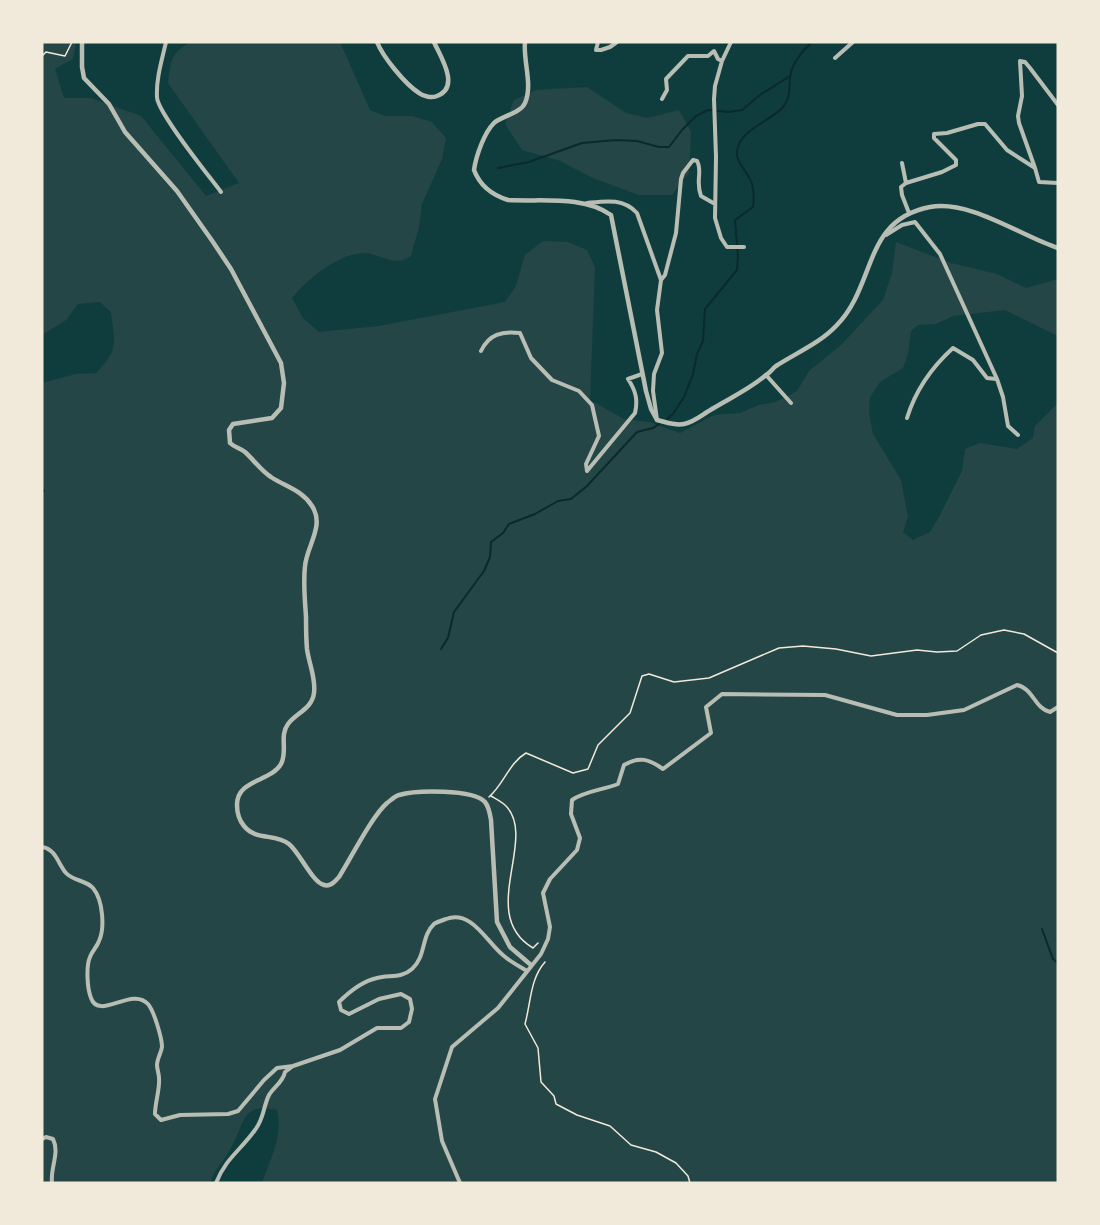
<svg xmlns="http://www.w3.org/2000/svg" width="1100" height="1225" font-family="'DejaVu Sans',sans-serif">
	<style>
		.green { fill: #244646 }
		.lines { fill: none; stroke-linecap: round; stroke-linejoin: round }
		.stream { stroke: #0a2a2b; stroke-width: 2 }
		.path { stroke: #f1e9da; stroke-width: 1.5 }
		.minor { stroke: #b8beb3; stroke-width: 4 }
		.tertiary { stroke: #b8beb3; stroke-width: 4.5 }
	</style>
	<rect width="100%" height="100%" fill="#0f3d3e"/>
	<path class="green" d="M42,42H76L73,59L55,69L64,98H91L141,116L206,196L239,183L168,83C171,61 170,53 191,42H340L370,110L386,116H412L432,122L446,138L442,159L422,204L419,227L411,256C407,258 402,261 398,261C387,261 376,254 366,253C338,253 309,278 292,298L303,318L319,332L379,326L505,302L516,286L525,255L543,241L568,242L587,250L595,267L590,400L624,419L649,422L680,433L714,415L740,413L759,405L772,403L785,398L797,391L809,371L841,345L883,300L892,273L896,242L951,263L997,274L1026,288L1058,279V336L1005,310L953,316L936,324L918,325L911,331L908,354L903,368L880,382L870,397L869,414L873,434L901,480L908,517L903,532L913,540L930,532L938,519L962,471L965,449L980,443L1017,449L1033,438L1035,426L1058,403V1183H262C270,1160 284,1134 277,1110C242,1102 245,1122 232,1146C226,1159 214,1169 210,1183H42V383L76,374L96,373C119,349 115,343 111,312L100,302L78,304L66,320L42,335Z
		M587,87L626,113L648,118L679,110L691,132L689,173L672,195H639L595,179L558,160L522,150L505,124L514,100L536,90Z"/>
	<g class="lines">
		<path class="stream" d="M498,168L529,162L582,143L616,140L637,141L659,147H669L682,130L696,116L708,110L729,112L742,110L760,95L790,76
			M667,419L673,414L684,397L693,374L697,354L703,341L705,309L737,270L738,257L735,220L753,207C754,200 754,191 752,184C749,173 735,162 737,151C740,129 770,122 783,107C792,97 788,84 791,72C795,59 803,51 812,42
			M42,489L44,491
			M441,649L448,638L454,612L484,571L490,557L491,542L503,533L509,524L535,514L558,501L571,499L587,486L637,432L653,428L659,424
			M1042,929L1053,959L1058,963"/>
		<path class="path" d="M42,56L46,52L65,56L72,42
			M491,796C496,799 502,802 506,806C538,839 477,915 533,948L538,943
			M489,797C504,784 509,763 526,753L573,773L588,769L598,745L630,713L642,676L649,674L674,682L709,678L779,648L803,646L836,649L871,656L917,650L937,652L957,651L981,635L1004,630L1024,634L1058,653
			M545,962C530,979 531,1002 525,1024L538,1048L541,1082L554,1096L556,1104L577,1115L610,1126L631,1145L656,1152L676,1163L688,1176L690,1183"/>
		<path class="minor" d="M166,42C162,60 156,78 157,97C157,112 209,176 221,192
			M598,42L596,50H601L610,47L617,42
			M731,42L722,61L715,86L714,99L716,157L715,218L721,238L727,247H744
			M835,58L853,42
			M662,99L667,90L666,79L688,56H708L714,51L718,59L722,61
			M902,163L906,183
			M1035,168L1039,182L1058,183
			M587,203C606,201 623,198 637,213L661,280
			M909,213L902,195L901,187L906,183L942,172L956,165V160L934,138V134L947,133L978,124H985L1007,150L1035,168L1019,123L1018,116L1022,96L1020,61L1025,62L1030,68L1058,105
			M886,235L902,225L915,222L940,254L997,379L1003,397L1008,426L1018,435
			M481,351C489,334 502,331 520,333L531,358L552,380L579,391L592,405L599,436L586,464L587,471
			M766,375L791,403
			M907,418C915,392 932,367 953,348L973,360L987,378L996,379
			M657,420L653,391L654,374L662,353L657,310L661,280L665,275L676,233L681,179L683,173L693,160L697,161C703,171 695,181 701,196L715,204
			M587,471L635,413C638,400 636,391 628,379L642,374
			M42,847C56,849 58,864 66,873C73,881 86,880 93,888C103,900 105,928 99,941C97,947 92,951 90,957C86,966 87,988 91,998C99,1021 132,986 148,1004C154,1011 162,1038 162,1047C161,1053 157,1059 157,1065C157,1069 159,1074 159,1078C160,1090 155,1102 155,1114L161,1120L180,1115L228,1114L238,1111L264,1080L277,1068L293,1066
			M42,1139L46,1137L53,1139C60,1153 50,1168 52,1183
			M216,1183C226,1158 240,1151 255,1130C264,1119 263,1107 269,1095C274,1087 283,1082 285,1072L293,1066L340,1050L377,1028H401L409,1022L412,1009L410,999L401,994L379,999L349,1014L341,1010L339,1002C349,992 363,981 377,978C390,975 402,978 412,969C426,957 421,936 434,924C437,922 443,920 446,919C472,909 487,943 504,956C511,962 519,966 527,971
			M460,1183L442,1141L435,1099L452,1047L498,1008L541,954L548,939L550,927L543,893L550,879L577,850L580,838L571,814L572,800C585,791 603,790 618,784L624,765C639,756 649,759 663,769L711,733L706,707L722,694L825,695L897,715H927L964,710L1017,685C1033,688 1035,709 1050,712L1058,707"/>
		<path class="tertiary" d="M82,42V67L84,78L109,104L125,132L177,191L213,242L231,269L281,363L284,383L281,408L272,418L233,424L229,430L230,443C234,447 240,448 245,452C254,460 261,471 271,477C286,487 302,490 312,506C325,526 307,545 305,566C303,583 305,600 306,617C306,627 306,638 307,649C309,664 316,678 314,693C312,709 296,713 288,724C279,736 288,751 281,764C271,782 237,779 237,805C237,813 239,820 244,826C256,841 275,833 289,844C300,853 312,882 324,885C331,887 335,881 339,877C351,858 372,816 387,803C391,800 395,796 399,795C416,790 473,789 485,802C489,807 490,814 491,820L497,922L510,947L531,965
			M377,42C383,57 405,84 419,93C424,97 432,98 437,96C461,87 440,56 434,42
			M525,42C523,61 533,85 525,103C521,113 502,116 494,123C484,133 476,156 474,170C480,186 492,195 508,200C541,202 583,195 611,215L646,391L651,409L657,420C666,422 675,426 684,424C694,422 703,414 712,409C730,398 750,389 766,375C770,373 772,369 776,366C796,353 820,343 836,326C877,285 862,220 930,207C971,200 1019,235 1058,248"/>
	</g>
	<rect width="1100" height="1225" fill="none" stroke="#f1e9da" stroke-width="87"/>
</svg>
